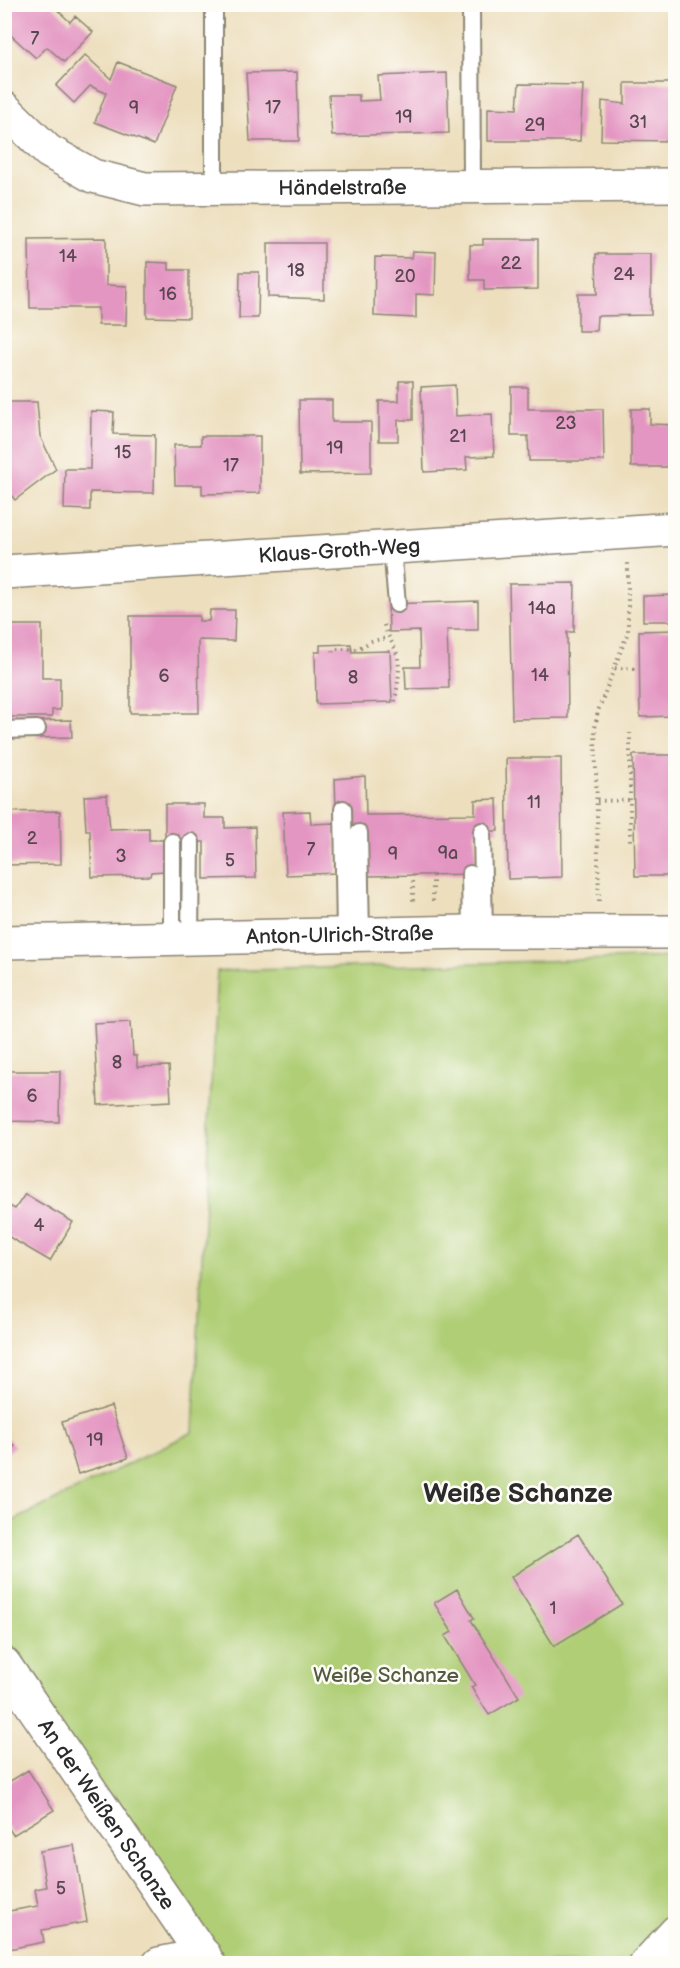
<svg xmlns="http://www.w3.org/2000/svg" width="680" height="1968" font-family="'Balsamiq Sans',sans-serif">
	<style>
		.green { fill: #afce75; stroke: #6d7c50; stroke-width: 1.5 }
		.building { fill: #e496c2 }
		.lines { fill: none; stroke-linecap: round; stroke-linejoin: round }
		.service-casing { stroke: #8c8574; stroke-width: 20 }
		.minor-casing { stroke: #8c8574; stroke-width: 36 }
		.path { stroke: #8c8574; stroke-width: 4; stroke-dasharray: 1.5 4.5; stroke-linecap: butt }
		.service { stroke: #fff; stroke-width: 16 }
		.minor { stroke: #fff; stroke-width: 33 }
		.labels { text-anchor: middle; dominant-baseline: central; stroke-width: 5; stroke-linejoin: round; paint-order: stroke }
		.number-label { font-size: 18px; fill: #594651 }
		.street-label { font-size: 21px; fill: #2b2b2b; stroke: #fdfcf7 }
		.park-label { font-size: 21px; fill: #535c41; stroke: #fdfcf7 }
		.district-label { font-size: 27px; font-weight: bold; fill: #2b2b2b; stroke: #fdfcf7 }
	</style>
	<rect width="100%" height="100%" fill="#fdfcf7"/>
	<filter id="ink" filterUnits="userSpaceOnUse"><feTurbulence type="fractalNoise" baseFrequency=".0167" numOctaves="2"/><feDisplacementMap in="SourceGraphic" scale="12" xChannelSelector="R" yChannelSelector="G"/><feConvolveMatrix kernelMatrix="1 2 1 2 8 2 1 2 1" color-interpolation-filters="sRGB"/></filter>
	<filter id="wash" filterUnits="userSpaceOnUse"><feTurbulence type="fractalNoise" baseFrequency=".008" numOctaves="4" result="noise"/><feDisplacementMap in="SourceGraphic" scale="24" xChannelSelector="R" yChannelSelector="G"/><feGaussianBlur stdDeviation="1.35" result="paint"/><feColorMatrix in="noise" values="0 0 0 0 0 0 0 0 0 0 0 0 0 0 0 0 0 1.4 0 .05"/><feComposite in="paint" operator="in"/></filter>
	<g filter="url(#wash)">
		<rect width="100%" height="100%" fill="#eddfbe"/>
		<path class="green" d="M675,957V1909L625,1963H209L5,1664V1525L193,1432L217,971Z"/>
		<g id="blocks">
			<path class="building" d="M4,4H51L70,22L75,16L93,32L64,62L47,47L36,58L4,29Z
				M85,55L111,79L118,62L177,85L154,145L95,122L106,93L90,86L74,103L56,86Z
				M297,72L299,141H250L246,73Z
				M447,73L449,133L332,136L329,95H359V101L380,100L378,76Z
				M625,83H676V141L601,140L602,101L625,104Z
				M519,84L583,85L580,141H488V108L517,109Z
				M106,238V285L127,286L126,325H98V308H30L29,239Z
				M483,239H538V289L484,290V280H470V245H483Z
				M268,243H324V299L268,297Z
				M413,251L436,252L435,295L416,294V318L374,316L375,257L412,258Z
				M596,254H651V315L597,316L596,331H578V294H597Z
				M147,262L169,263V270H189V318L147,317Z
				M240,272H259L258,318H239Z
				M399,381H413V420H398V441H379V401H399Z
				M455,385L456,416L492,414L494,456L466,457L467,470L424,472L421,387Z
				M511,387H528V409H603L604,461H529L528,436H511Z
				M299,400H332V422H371V473L300,474Z
				M4,402H37L40,436L56,469L15,500L4,486Z
				M631,409H650V424L676,425V467H631Z
				M91,411L114,412L113,434L155,435L154,493L90,492V510L64,509L65,469H90Z
				M201,436H260V493L202,494V485H175L174,445H201Z
				M575,583L574,632H567L568,718L512,719L509,584Z
				M676,595V621H643V596Z
				M478,601V630H447L449,688L406,689L405,667H420L419,631L389,632L388,604Z
				M210,610H235L234,641L198,640L199,713H130V616H199V621H209Z
				M4,625H42V678H60V710H52V717H4Z
				M676,630V716L640,717L639,631Z
				M351,644L352,652L390,651L392,702L316,704L315,652H320V645Z
				M71,720L72,737L37,738V721Z
				M633,755H676V876H635Z
				M506,758H561L562,877L508,879Z
				M365,776L366,815L475,814V800L497,799L498,831H475L476,874L367,876L352,833V809H336L335,779Z
				M107,795L110,829L149,828V840H163L164,871L151,872L150,876L92,877L90,830H86L84,796Z
				M165,804H204V818H225V828L255,827L256,878L204,879V842H165Z
				M60,811L61,864L4,865V812Z
				M310,811L311,824L335,823L337,873L286,875L283,812Z
				M131,1021L133,1056H137V1067L169,1066L171,1101L98,1105L94,1023Z
				M4,1071H60L59,1122L4,1121Z
				M25,1194L73,1222L50,1261L4,1234V1203L15,1209Z
				M111,1406L128,1458L78,1474L62,1422Z
				M4,1435L15,1446L4,1456Z
				M578,1534L622,1604L554,1646L511,1577Z
				M457,1589L474,1618L471,1620L519,1697L489,1715L471,1687L475,1685L445,1636L452,1632L434,1603Z
				M28,1770L54,1810L13,1835L4,1821V1785Z
				M74,1845L87,1922L42,1930L44,1942L4,1950V1912L38,1906L35,1889L46,1887L40,1851Z"/>
		</g>
	</g>
	<g filter="url(#ink)">
		<use href="#blocks" fill-opacity="0" stroke="#8c8574" stroke-width="1.5"/>
		<g class="lines">
			<defs>
				<path id="service" d="M471,4L472,187
					M214,189V4
					M392,548L397,604
					M4,730L37,729
					M343,809L345,935
					M482,831L484,933
					M359,833L361,935
					M172,842V938
					M470,874L471,932
					M190,938L191,842"/>
				<g id="minor">
					<path id="s1" d="M4,108L48,151L93,176L145,189L676,185"/>
					<path id="s2" d="M4,572L676,529"/>
					<path id="s3" d="M4,942L469,932H676"/>
					<path id="s4" d="M4,1664L209,1964"/>
					<path d="M159,1964L204,1955"/>
					<path d="M646,1964L676,1932"/>
				</g>
			</defs>
			<use href="#service" class="service-casing"/>
			<use href="#minor" class="minor-casing"/>
			<path class="path" d="M384,625C387,635 392,642 396,651C402,665 397,691 394,705
				M333,652L334,649H357L372,641L388,638
				M615,668L637,669
				M630,800V733
				M597,801L630,800V843
				M413,875V901
				M433,901V875
				M599,901L595,728L598,711L628,632V563"/>
			<use href="#service" class="service"/>
			<use href="#minor" class="minor"/>
		</g>
	</g>
	<g class="labels">
		<g class="number-label">
			<text x="35" y="38">7</text>
			<text x="273" y="107">17</text>
			<text x="134" y="108">9</text>
			<text x="404" y="117">19</text>
			<text x="638" y="122">31</text>
			<text x="535" y="125">29</text>
			<text x="68" y="256">14</text>
			<text x="511" y="263">22</text>
			<text x="296" y="270">18</text>
			<text x="624" y="274">24</text>
			<text x="405" y="276">20</text>
			<text x="168" y="294">16</text>
			<text x="566" y="423">23</text>
			<text x="458" y="436">21</text>
			<text x="335" y="448">19</text>
			<text x="123" y="452">15</text>
			<text x="231" y="465">17</text>
			<text x="542" y="608">14a</text>
			<text x="540" y="675">14</text>
			<text x="164" y="676">6</text>
			<text x="353" y="677">8</text>
			<text x="534" y="802">11</text>
			<text x="32" y="838">2</text>
			<text x="311" y="849">7</text>
			<text x="448" y="853">9a</text>
			<text x="393" y="854">9</text>
			<text x="121" y="856">3</text>
			<text x="230" y="860">5</text>
			<text x="117" y="1062">8</text>
			<text x="32" y="1096">6</text>
			<text x="39" y="1225">4</text>
			<text x="95" y="1440">19</text>
			<text x="553" y="1608">1</text>
			<text x="61" y="1888">5</text>
		</g>
		<g class="street-label">
			<text stroke="none"><textPath href="#s1" startOffset="364">Händelstraße</textPath></text>
			<text stroke="none"><textPath href="#s2" startOffset="336">Klaus-Groth-Weg</textPath></text>
			<text stroke="none"><textPath href="#s3" startOffset="336">Anton-Ulrich-Straße</textPath></text>
			<text stroke="none"><textPath href="#s4" startOffset="182">An der Weißen Schanze</textPath></text>
		</g>
		<g class="park-label">
			<text x="386" y="1675">Weiße Schanze</text>
		</g>
		<g class="district-label">
			<text x="518" y="1494">Weiße Schanze</text>
		</g>
	</g>
	<rect width="680" height="1968" fill="none" stroke="#fdfcf7" stroke-width="24"/>
</svg>
